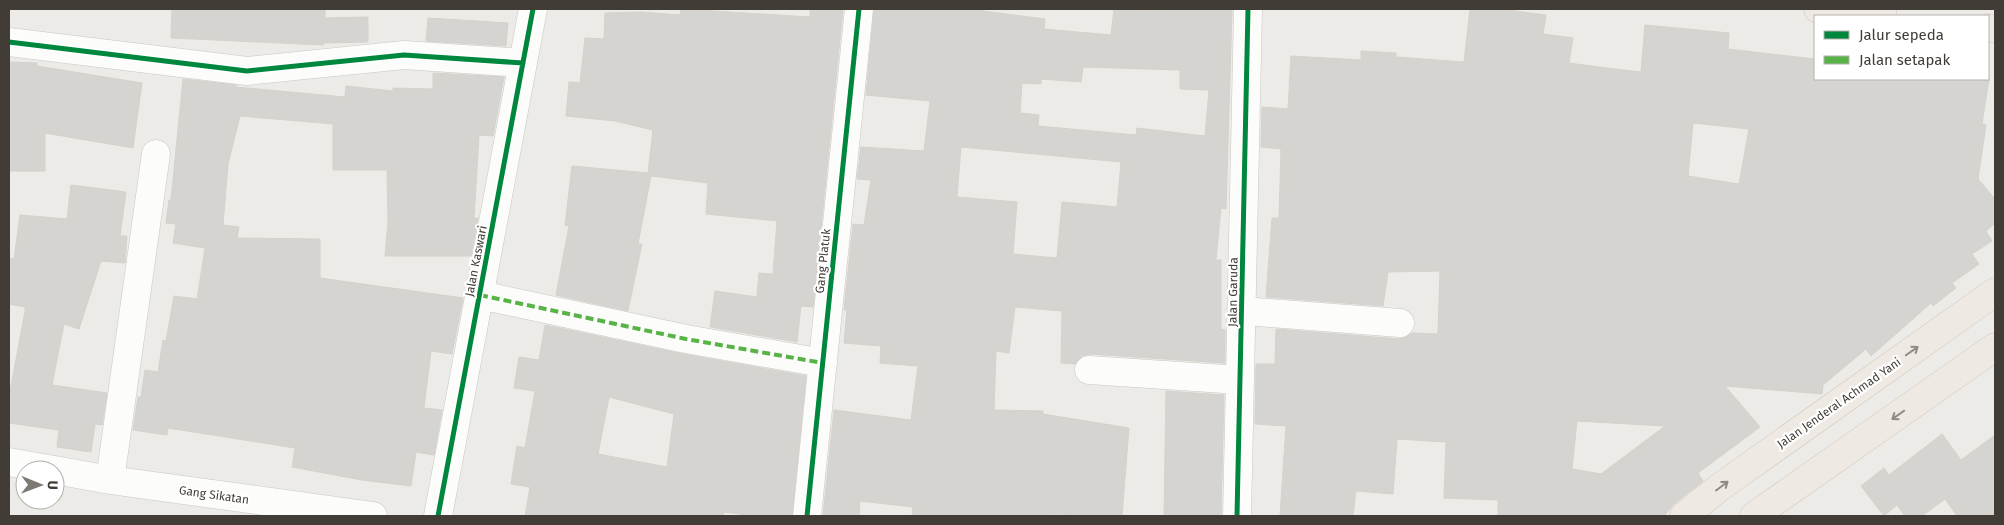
<svg xmlns="http://www.w3.org/2000/svg" width="2004" height="525" font-family="'Fira Sans',sans-serif">
	<style>
		.building { fill: #d6d4d0; stroke: #d5d2cd; fill-rule: evenodd }
		.lines { fill: none; stroke-linecap: round; stroke-linejoin: round }
		.minor-casing { stroke: #c9c7c3; stroke-width: 29 }
		.major-casing { stroke: #cdc5b7; stroke-width: 29 }
		.minor { stroke: #fcfcfb; stroke-width: 28 }
		.major { stroke: #eeeae3; stroke-width: 28 }
		.quiet { stroke: #57b346; stroke-width: 4; stroke-dasharray: 8 4; stroke-linecap: butt }
		.cycleway-casing { stroke: #fff; stroke-width: 8 }
		.cycleway { stroke: #00873e; stroke-width: 5 }
		.oneway { stroke: #8f8a83 }
		.labels { text-anchor: middle; dominant-baseline: central; stroke-width: 4.5; stroke-linejoin: round; paint-order: stroke }
		.street-label { font-size: 12px; fill: #413c35; stroke: #fff }
	</style>
	<rect width="100%" height="100%" fill="#edebe7"/>
	<path class="building" d="M172,9H304L325,10V18L368,17V42L324,43L323,45L171,38Z
		M681,9L810,17V9H843L813,307L801,306L797,342L710,327L715,291L757,297L759,273L773,274L777,221L706,214L708,183L651,176L638,244H642L628,311L556,295L569,226L565,225L572,166L648,173L653,130L615,121L566,116L569,82L580,83L585,38L604,39L605,13L641,12L680,15Z
		M874,9H983V11L1045,19L1044,29L1111,35L1114,9L1156,11L1157,9H1232L1226,209L1221,208L1216,260H1221V329L1225,330V363L1090,354L1082,356L1075,364L1061,363L1062,311L1015,307L1009,353L996,351L994,410L1043,411V414L1129,428L1122,516L1053,514V516H912L913,507L860,501L859,516H823L834,410L911,420L918,366L880,363L881,346L844,343L847,310H844L853,224L864,225L871,180L857,179L861,147L924,151L930,101L866,95ZM1083,67L1180,70V89L1209,90L1205,136L1137,128L1136,135L1038,126L1039,115L1020,113L1022,83L1041,84V79L1081,82ZM961,147L1121,162L1117,207L1062,202L1057,258L1013,254L1017,202L957,197Z
		M1470,9H1499L1546,15L1543,34L1573,38L1569,63L1606,68L1641,72L1645,25L1729,33L1728,49L1815,59V79H1989L1982,124L1986,125L1978,179L1995,199V223L1986,231L1992,241L1972,254L1979,264L1952,283L1956,288L1933,306L1931,303L1871,356L1866,349L1823,385L1822,394L1725,386L1760,427L1698,473L1703,481L1674,504L1664,516H1498V500L1444,498L1446,442L1397,439L1393,494L1356,491L1353,516H1280L1286,426L1255,424L1256,364H1275L1276,329L1399,339L1406,337L1412,333L1438,334L1440,271L1388,272L1383,306L1266,297L1272,218H1279L1281,149L1261,147L1262,107L1288,109L1291,56L1361,60V51L1396,53V57L1464,62ZM1693,123L1749,129L1739,184L1688,176ZM1577,421L1665,426L1601,474L1572,469Z
		M428,18L508,23L506,46L426,41Z
		M9,62L37,63V66L142,83L133,148L45,133V171H9Z
		M433,73L504,77L493,136L479,135L474,218H478L471,256H385L388,221L387,170H333V124L240,116L228,164L223,225L239,227L237,238L320,239V278L463,298L452,354L431,351L424,408L442,410L434,455L416,452L411,486L362,480L292,467L295,448L168,428L167,435L133,430L138,397H141L145,370L158,372L163,340L166,341L174,296L197,299L205,248L173,243L176,224L166,223L169,200H171L183,79L236,85V87L345,97L346,86L393,91V88L433,89Z
		M71,185L126,192L120,236H127L125,263L101,261L79,329L64,324L52,385L107,393L102,425L95,424L91,452L57,447L59,430L9,423V397L25,311V307L9,304V258L14,259L20,215L67,219Z
		M545,325L683,354L806,376L792,516H755L724,512L723,516H525L530,487L511,484L517,446L525,448L535,391L514,388L519,357L539,360ZM609,397L674,414L667,467L598,454Z
		M1166,391L1224,395L1221,516H1164Z
		M1942,434L1961,460L1995,435V516H1957L1945,499L1922,516H1905L1897,505L1884,516L1861,486L1884,468L1889,475Z"/>
	<g class="lines">
		<defs>
			<path id="minor" d="M9,42L247,71L404,55L523,63
				M480,295L686,339L823,363
				M1243,311L1400,323
				M1089,370L1240,380
				M9,462L54,470
				M55,470L110,480L373,516
				M110,480L156,154
				M438,516L533,9
				M807,516L859,9
				M1237,516L1248,9"/>
			<path id="major" d="M1818,9L1883,16
				M1988,28L1995,29
				M1684,516L1720,487L1995,292
				M1754,516L1995,347"/>
		</defs>
		<use href="#minor" class="minor-casing"/>
		<use href="#major" class="major-casing"/>
		<use href="#minor" class="minor"/>
		<use href="#major" class="major"/>
		<path class="quiet" d="M480,295L686,339L823,363"/>
		<defs>
			<path id="cycleway" d="M9,42L247,71L404,55L523,63
				M438,516L533,9
				M807,516L859,9
				M1237,516L1248,9"/>
		</defs>
		<use href="#cycleway" class="cycleway-casing"/>
		<use href="#cycleway" class="cycleway"/>
	</g>
	<defs><path id="oneway-shaft" d="M-6 0H5M1.5-3L5.5 0L1.5 3" fill="none" stroke-width="1.6" stroke-linecap="round" stroke-linejoin="round" transform="scale(1.25)"/></defs>
	<g class="oneway">
		<use href="#oneway-shaft" transform="translate(1912 351) rotate(-35)"/>
		<use href="#oneway-shaft" transform="translate(1898 415) rotate(145)"/>
		<use href="#oneway-shaft" transform="translate(1722 486) rotate(-37)"/>
	</g>
	<g class="labels">
		<g class="street-label">
			<text transform="translate(476 261) rotate(-79)">Jalan Kaswari</text>
			<text transform="translate(823 261) rotate(-84)">Gang Platuk</text>
			<text transform="translate(1233 292) rotate(-89)">Jalan Garuda</text>
			<text transform="translate(1839 403) rotate(-35)">Jalan Jenderal Achmad Yani</text>
			<text transform="translate(214 495) rotate(8)">Gang Sikatan</text>
		</g>
	</g>
	<rect width="2004" height="525" fill="none" stroke="#413c35" stroke-width="20"/>
	<rect x="1814" y="15" width="175" height="65" fill="#ffffff" stroke="#b3b1ae"/>
	<rect x="1824" y="31" width="25" height="8" fill="#00873e" stroke="#b3b1ae"/>
	<text x="1859" y="40" font-size="15" fill="#413c35">Jalur sepeda</text>
	<rect x="1824" y="56" width="25" height="8" fill="#57b346" stroke="#b3b1ae"/>
	<text x="1859" y="65" font-size="15" fill="#413c35">Jalan setapak</text>
	<g transform="translate(40 485) rotate(91)"><circle r="24" fill="#ffffff" stroke="#b3b1ae"/>
	<path d="M0-4L9 19L0 12L-9 19Z" fill="#7d7973"/>
	<text y="-8" font-size="14" font-weight="bold" text-anchor="middle" fill="#413c35">U</text>
	</g>
</svg>
